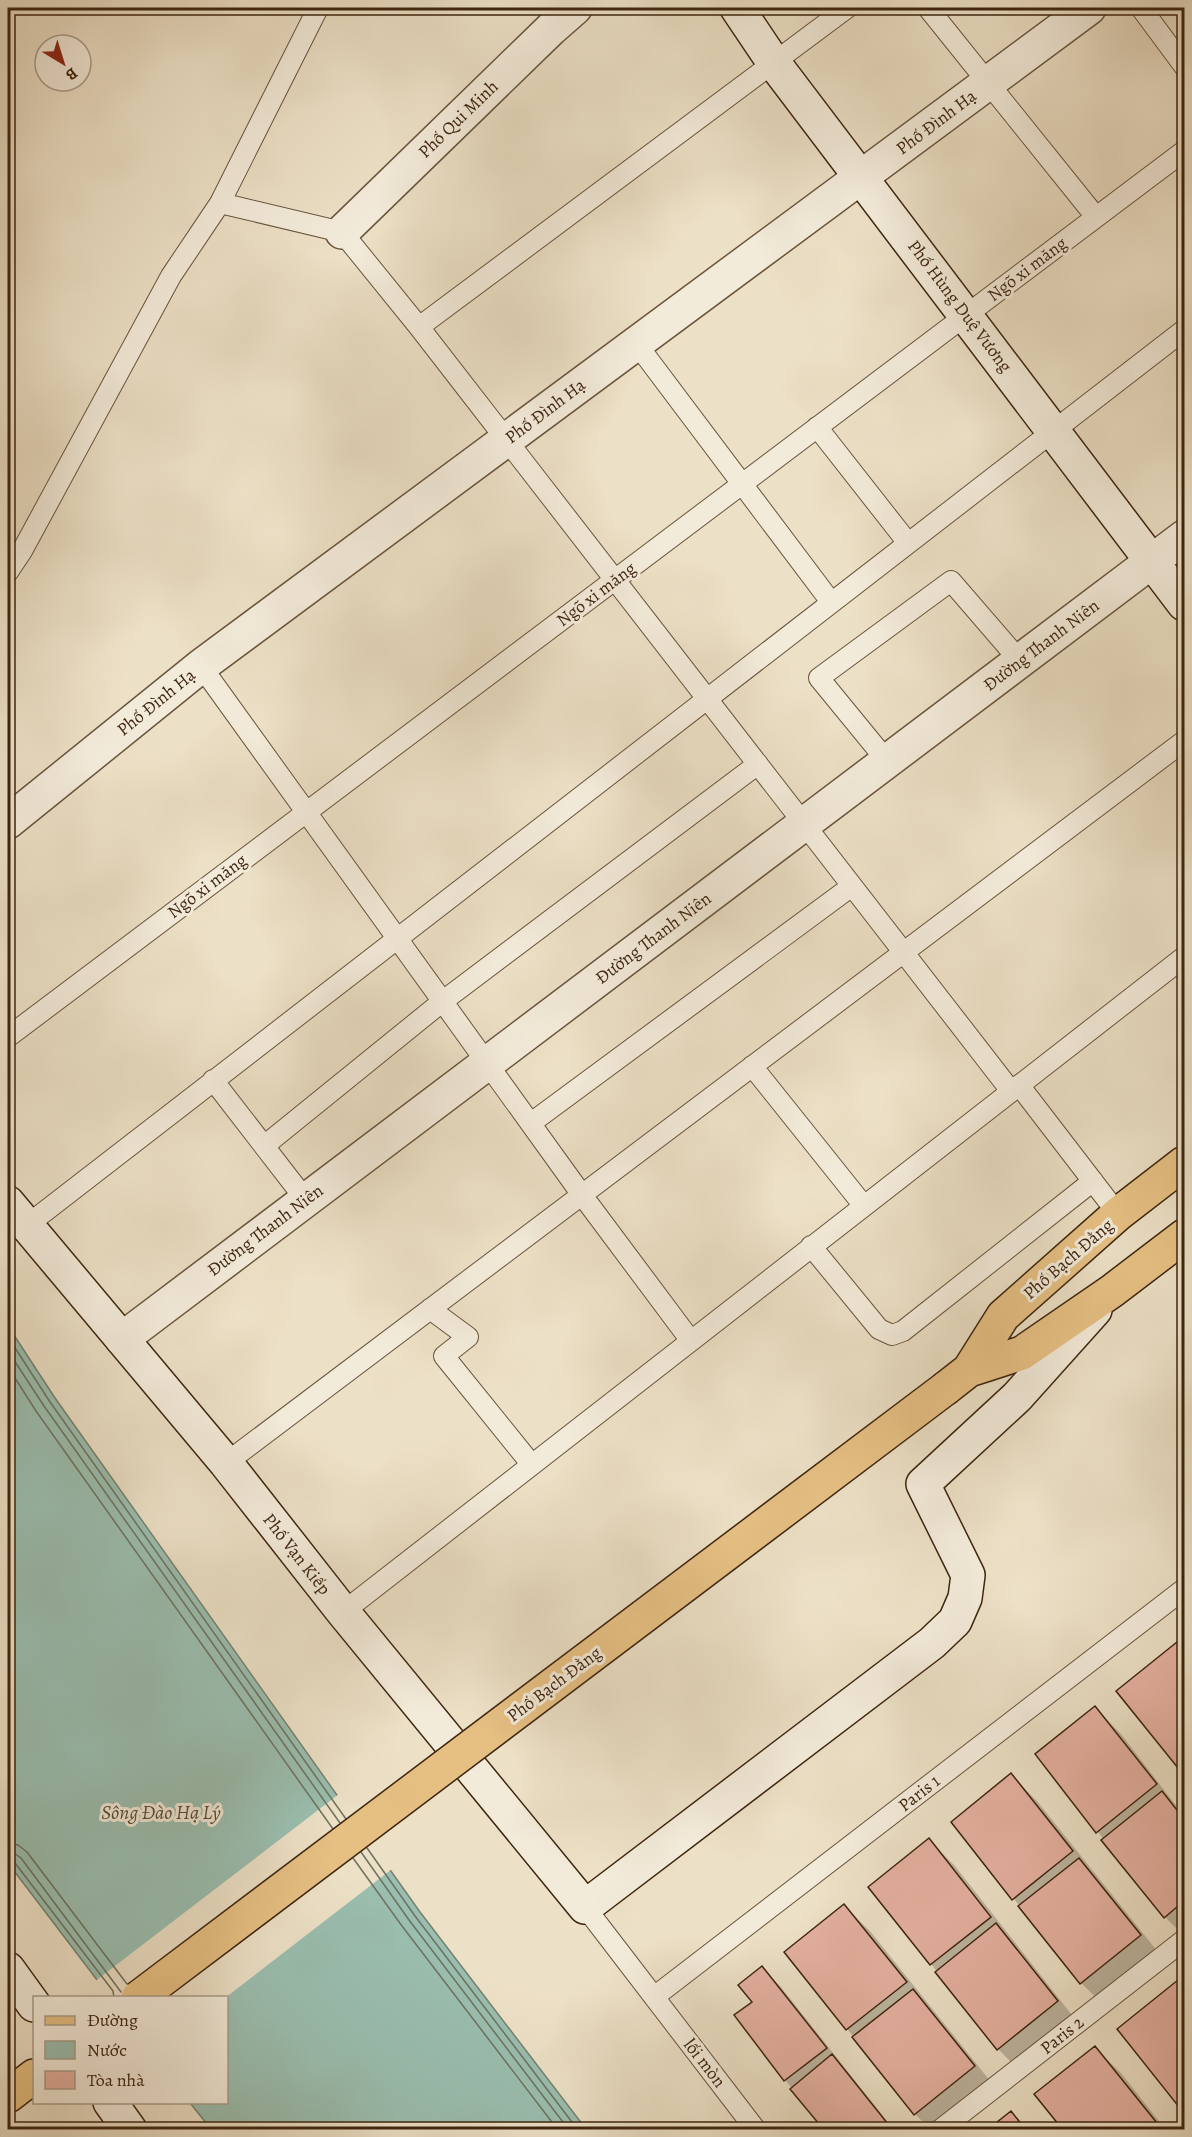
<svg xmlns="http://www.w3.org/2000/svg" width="1192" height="2137" font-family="Alegreya,serif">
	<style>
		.water { fill: #9abeaf; stroke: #75816f; stroke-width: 1.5 }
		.pier { fill: #ece0c6 }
		.shadow { fill: #0003 }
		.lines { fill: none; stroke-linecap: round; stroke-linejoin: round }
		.shore { stroke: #6c725f; stroke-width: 1.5 }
		.building { fill: #e4b0a0; stroke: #3d250f; stroke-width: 1.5 }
		.lane-casing { stroke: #69543d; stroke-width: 22 }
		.street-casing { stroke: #69543d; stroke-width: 36 }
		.secondary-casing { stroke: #3d250f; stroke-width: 36 }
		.primary-casing { stroke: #3d250f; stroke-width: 36 }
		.lane { stroke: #f3ebda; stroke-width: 20 }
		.street { stroke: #f3ebda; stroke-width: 33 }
		.secondary { stroke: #f3ebda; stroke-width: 33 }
		.primary { stroke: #e6c083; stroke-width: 33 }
		.primary-bridge-casing { stroke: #3d250f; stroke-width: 36; stroke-linecap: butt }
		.primary-bridge { stroke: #e6c083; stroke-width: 33 }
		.labels { text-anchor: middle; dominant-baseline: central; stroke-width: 6; stroke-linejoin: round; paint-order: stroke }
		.street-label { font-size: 18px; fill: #3d250f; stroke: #f3ebda }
		.water-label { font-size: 20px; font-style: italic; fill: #544b37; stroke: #f3ebda }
	</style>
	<rect width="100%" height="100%" fill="#ece0c6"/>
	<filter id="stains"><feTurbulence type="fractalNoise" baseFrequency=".00333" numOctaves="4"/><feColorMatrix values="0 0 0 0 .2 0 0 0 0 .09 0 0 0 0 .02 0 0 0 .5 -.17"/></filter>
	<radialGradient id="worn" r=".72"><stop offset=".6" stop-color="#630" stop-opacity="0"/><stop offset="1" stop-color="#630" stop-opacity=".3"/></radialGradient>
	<path class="water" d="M8,1326L55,1398L420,1912L586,2129H211L190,2103L226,2102V1998L110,1997L8,1863Z"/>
	<path class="pier" d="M339,1794L392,1869L225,1998H106L94,1982Z"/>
	<path class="shadow" d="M1177,1644L1184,1652V1772L1118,1691Z
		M1095,1708L1121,1734L1184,1816V1936L1165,1917L1098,1832Z
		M1011,1775L1037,1801L1166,1962L1107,2008L1081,1983L1014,1899Z
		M929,1840L955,1866L1082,2028L1024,2075L998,2049L931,1964Z
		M844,1906L870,1931L999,2092L931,2130L915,2114L847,2029Z
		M762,1968L780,1986L894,2130H826L785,2080L754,2003Z
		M1178,1982L1184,1989V2111L1180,2106Z
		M1095,2048L1121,2073L1166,2130H1065Z"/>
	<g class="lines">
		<path class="shore" d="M8,1337L50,1402L346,1819
			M8,1351L44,1406L340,1823
			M8,1367L36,1411L333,1829
			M8,1843L18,1845L27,1852L127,1984
			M367,1848L415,1916L578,2130
			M8,1852L14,1853L21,1858L121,1992
			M361,1852L409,1920L569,2130
			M353,1858L402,1926L558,2130
			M8,1860L15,1863L113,1991L114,1998"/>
	</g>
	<path class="building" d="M1177,1642L1184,1652V1764L1178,1768L1116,1691Z
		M1095,1706L1157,1784L1096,1833L1035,1754Z
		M1011,1773L1073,1851L1012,1900L951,1822Z
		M1162,1791L1184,1819V1901L1164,1918L1101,1840Z
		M929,1838L991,1917L930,1965L868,1887Z
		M1079,1858L1141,1935L1080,1984L1018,1906Z
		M844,1904L907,1982L846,2030L784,1952Z
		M996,1923L1058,2001L997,2050L935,1972Z
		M762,1966L827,2048L784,2081L734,2015L752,2002L738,1985Z
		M1178,1980L1184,1989V2102L1179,2107L1117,2029Z
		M913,1989L975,2066L914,2115L852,2037Z
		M1095,2046L1157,2123L1150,2130H1063L1034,2094Z
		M832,2054L892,2129L891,2130H824L790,2089Z
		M1011,2111L1026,2130H987Z"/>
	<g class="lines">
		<defs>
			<path id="lane" d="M928,8L1096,217
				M1141,8L1184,66
				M220,203L342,232L419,327L1011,1091
				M419,327L847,8
				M636,343L831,602
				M817,427L908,543
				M8,572L22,551L171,276L220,203L318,8
				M201,666L582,1195L691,1341
				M887,761L819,678L951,581L1020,661
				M8,1037L1184,151
				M752,1066L864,1206
				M213,1080L305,1199
				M1019,1085L1118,1214
				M531,1123L852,886
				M264,1146L443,1001L758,764
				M26,1226L1184,330
				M811,1246L879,1329L892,1335L903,1331L1093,1181
				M430,1309L468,1337L444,1356L532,1465
				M226,1463L1184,741
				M343,1612L1184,957
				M585,1907L756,2130
				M654,1997L1184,1589
				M940,2130L1184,1940"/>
			<path id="street" d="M342,232L551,29L575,8
				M8,822L201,666L1089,8
				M122,1339L1184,537"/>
			<path id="secondary" d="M737,8L774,63L1184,604
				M8,1203L226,1463L343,1612L585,1907L932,1643L955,1621L965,1598L968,1575L923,1484L1017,1397L1095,1310
				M8,1969L34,2005
				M110,2102L130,2130"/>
			<path id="primary" d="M969,1370L1022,1353L1112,1291L1184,1236
				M946,1388L969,1370L1003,1316L1118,1214L1184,1163
				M8,2096L34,2076"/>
		</defs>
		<use href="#lane" class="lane-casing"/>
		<use href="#street" class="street-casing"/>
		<use href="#secondary" class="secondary-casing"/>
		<use href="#primary" class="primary-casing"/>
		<use href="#lane" class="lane"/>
		<use href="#street" class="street"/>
		<use href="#secondary" class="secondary"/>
		<use href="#primary" class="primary"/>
		<defs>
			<path id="primary-bridge" d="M138,1998L946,1388"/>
		</defs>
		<use href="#primary-bridge" class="primary-bridge-casing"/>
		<use href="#primary-bridge" class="primary-bridge"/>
	</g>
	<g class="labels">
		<g class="street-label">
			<text transform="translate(458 119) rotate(-44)">Phố Qui Minh</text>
			<text transform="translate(936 122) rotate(-37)">Phố Đình Hạ</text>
			<text transform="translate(1027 269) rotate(-37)">Ngõ xi măng</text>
			<text transform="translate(960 306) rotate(53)">Phố Hùng Duệ Vương</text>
			<text transform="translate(545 411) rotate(-37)">Phố Đình Hạ</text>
			<text transform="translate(596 594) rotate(-37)">Ngõ xi măng</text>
			<text transform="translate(1041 645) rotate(-37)">Đường Thanh Niên</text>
			<text transform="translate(156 702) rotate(-39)">Phố Đình Hạ</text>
			<text transform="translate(207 886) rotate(-37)">Ngõ xi măng</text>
			<text transform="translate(653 938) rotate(-37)">Đường Thanh Niên</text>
			<text transform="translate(265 1230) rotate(-37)">Đường Thanh Niên</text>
			<text transform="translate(1068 1259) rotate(-41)">Phố Bạch Đằng</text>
			<text transform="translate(297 1554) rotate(52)">Phố Vạn Kiếp</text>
			<text transform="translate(554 1684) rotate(-37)">Phố Bạch Đằng</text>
			<text transform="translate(919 1793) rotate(-38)">Paris 1</text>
			<text transform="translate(1062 2035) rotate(-38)">Paris 2</text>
			<text transform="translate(705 2063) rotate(52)">lối mòn</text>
		</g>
		<g class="water-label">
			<text x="161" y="1812">Sông Đào Hạ Lý</text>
		</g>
	</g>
	<rect width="1192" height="2137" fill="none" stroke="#ece0c6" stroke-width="30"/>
	<rect x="9" y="9" width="1174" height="2119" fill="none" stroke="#3d250f" stroke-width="3"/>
	<rect x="15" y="15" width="1162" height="2107" fill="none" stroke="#3d250f" stroke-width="1.5"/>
	<rect x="33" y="1996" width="195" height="108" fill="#f3ebda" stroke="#aa9c89" stroke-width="1.5"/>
	<rect x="45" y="2016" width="30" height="9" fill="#e6c083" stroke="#aa9c89" stroke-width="1.5"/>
	<text x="87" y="2026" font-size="18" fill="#3d250f">Đường</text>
	<rect x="45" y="2041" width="30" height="18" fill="#9abeaf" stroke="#aa9c89" stroke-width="1.5"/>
	<text x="87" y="2056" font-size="18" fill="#3d250f">Nước</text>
	<rect x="45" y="2071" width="30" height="18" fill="#e4b0a0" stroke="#aa9c89" stroke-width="1.5"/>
	<text x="87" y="2086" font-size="18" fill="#3d250f">Tòa nhà</text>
	<g transform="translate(63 63) rotate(142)"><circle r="28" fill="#f3ebda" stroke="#aa9c89" stroke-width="1.5"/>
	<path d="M0-4.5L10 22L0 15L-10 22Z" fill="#8f2418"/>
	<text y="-9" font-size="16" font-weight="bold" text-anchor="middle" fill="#3d250f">B</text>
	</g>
	<rect width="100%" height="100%" filter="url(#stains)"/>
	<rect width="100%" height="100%" fill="url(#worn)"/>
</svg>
